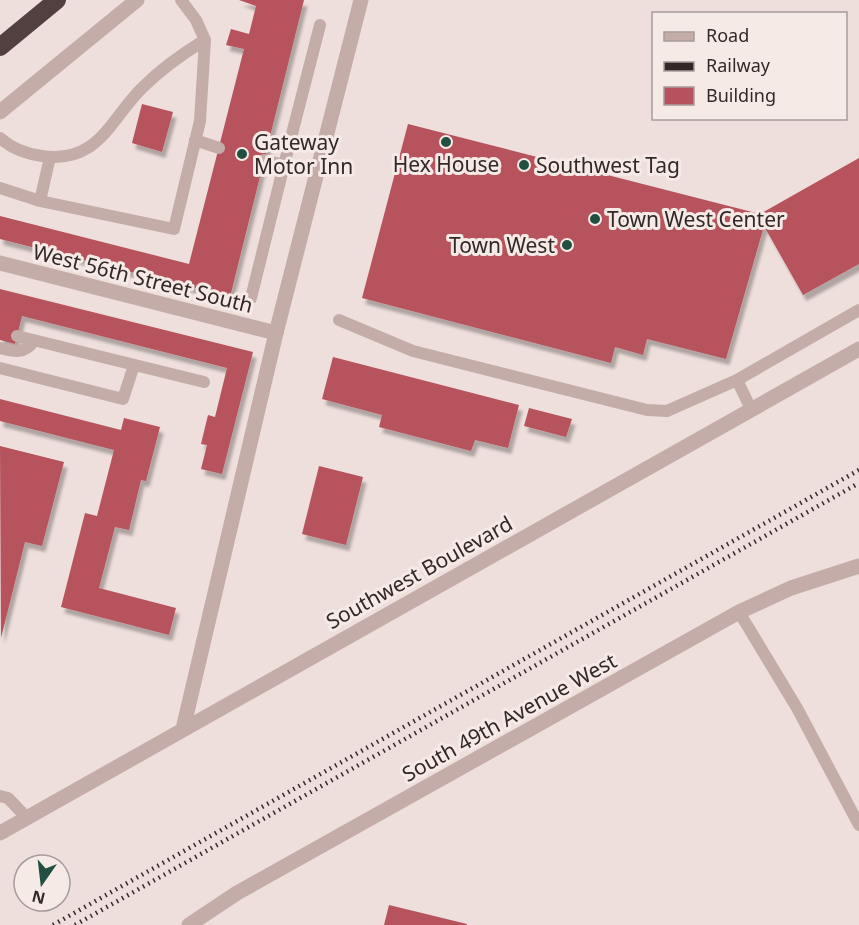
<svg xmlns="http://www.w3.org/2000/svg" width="859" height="925" font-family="'Noto Sans',sans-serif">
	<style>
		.building { fill: #b6525d; filter: url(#shadow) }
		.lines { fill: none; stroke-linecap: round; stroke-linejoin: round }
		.service { stroke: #c4aca9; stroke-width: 12 }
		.minor { stroke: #c4aca9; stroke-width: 15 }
		.tertiary { stroke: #c4aca9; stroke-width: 15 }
		.motorway { stroke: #524041; stroke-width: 18 }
		.rail { stroke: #332828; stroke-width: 4.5; stroke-dasharray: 1.5 4.5; stroke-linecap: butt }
		.poi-dot { fill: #234f42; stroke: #f6eae7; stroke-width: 2 }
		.labels { text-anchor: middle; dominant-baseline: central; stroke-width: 6; stroke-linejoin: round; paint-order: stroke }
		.poi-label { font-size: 21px; fill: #332828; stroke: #f6eae7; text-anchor: start }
		.street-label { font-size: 21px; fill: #332828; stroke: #f6eae7 }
	</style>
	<defs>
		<filter id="shadow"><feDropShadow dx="3.5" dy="6" stdDeviation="1.5" flood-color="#0004"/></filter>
	</defs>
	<rect width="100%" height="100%" fill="#eedfdc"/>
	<path class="building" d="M239,0H304L230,297L0,239V216L189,264L244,49L226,45L231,29L249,34L256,6Z
		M142,104L173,112L162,152L132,143Z
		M408,124L760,214L859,158V264L803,295L764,226L726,359L647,339L643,355L615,347L611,363L362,298Z
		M0,289L253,352L222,474L201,469L207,445L201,444L208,415L215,417L227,368L22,316L15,344L0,340Z
		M333,357L519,405L508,448L475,440L471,451L379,427L382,415L322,399Z
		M0,399L121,430L124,418L160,427L146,481L141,480L129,530L115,527L99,588L176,608L169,635L61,607L85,513L97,516L114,450L0,421Z
		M529,408L572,419L566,437L524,426Z
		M0,446L64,462L42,546L25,542L1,638Z
		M319,466L363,477L346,545L302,534Z
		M389,905L467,924V925H384Z"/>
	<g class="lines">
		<path class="service" d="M0,138C12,149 26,154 42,156C98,164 109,121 142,88C161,69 182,54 205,40L196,20L181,0
			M195,140L219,148
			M284,165L320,25
			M0,188L40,201L174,229L200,121L205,40
			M40,201L50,157
			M251,298L284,165L264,160
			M339,320L413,351L647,410L667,411L737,380L859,310
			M17,336L204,382
			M0,348C15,352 24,354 34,341
			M0,368L123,399L134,365
			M737,380L751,409
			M739,612L797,708L859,825
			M0,796L8,798L27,818"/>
		<path class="minor" d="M0,263L276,333"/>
		<path class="tertiary" d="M0,112L137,0
			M183,729L276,333L361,0
			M0,833L859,349
			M189,925L237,893L739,612L791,588L859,566"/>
		<path class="motorway" d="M0,47L57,0"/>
		<path class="rail" d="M53,925L859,470
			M75,925L859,483"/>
	</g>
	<g class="poi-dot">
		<circle cx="446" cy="142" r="6"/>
		<circle cx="242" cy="154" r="6"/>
		<circle cx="524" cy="165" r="6"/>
		<circle cx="595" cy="219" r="6"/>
		<circle cx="567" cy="245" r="6"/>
	</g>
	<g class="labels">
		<g class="poi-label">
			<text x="254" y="142">Gateway<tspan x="254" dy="24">Motor Inn</tspan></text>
			<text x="446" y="164" text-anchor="middle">Hex House</text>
			<text x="536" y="165">Southwest Tag</text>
			<text x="607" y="219">Town West Center</text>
			<text x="555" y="245" text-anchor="end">Town West</text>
		</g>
		<g class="street-label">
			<text transform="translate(143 278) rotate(14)">West 56th Street South</text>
			<text transform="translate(419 572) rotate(-29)">Southwest Boulevard</text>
			<text transform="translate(509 717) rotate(-29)">South 49th Avenue West</text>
		</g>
	</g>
	<rect x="652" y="12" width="195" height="108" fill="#f6eae7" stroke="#a89c9b" stroke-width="1.5"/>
	<rect x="664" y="32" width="30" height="9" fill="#c4aca9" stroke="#a89c9b" stroke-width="1.5"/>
	<text x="706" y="42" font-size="18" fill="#332828">Road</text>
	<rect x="664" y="62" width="30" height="9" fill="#332828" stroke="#a89c9b" stroke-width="1.5"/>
	<text x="706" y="72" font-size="18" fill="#332828">Railway</text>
	<rect x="664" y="87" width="30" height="18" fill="#b6525d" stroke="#a89c9b" stroke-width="1.5"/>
	<text x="706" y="102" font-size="18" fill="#332828">Building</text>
	<g transform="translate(42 883) rotate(194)"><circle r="28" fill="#f6eae7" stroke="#a89c9b" stroke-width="1.5"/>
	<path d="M0-4.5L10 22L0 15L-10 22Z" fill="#234f42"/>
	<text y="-9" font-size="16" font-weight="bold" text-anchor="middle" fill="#332828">N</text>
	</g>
</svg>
